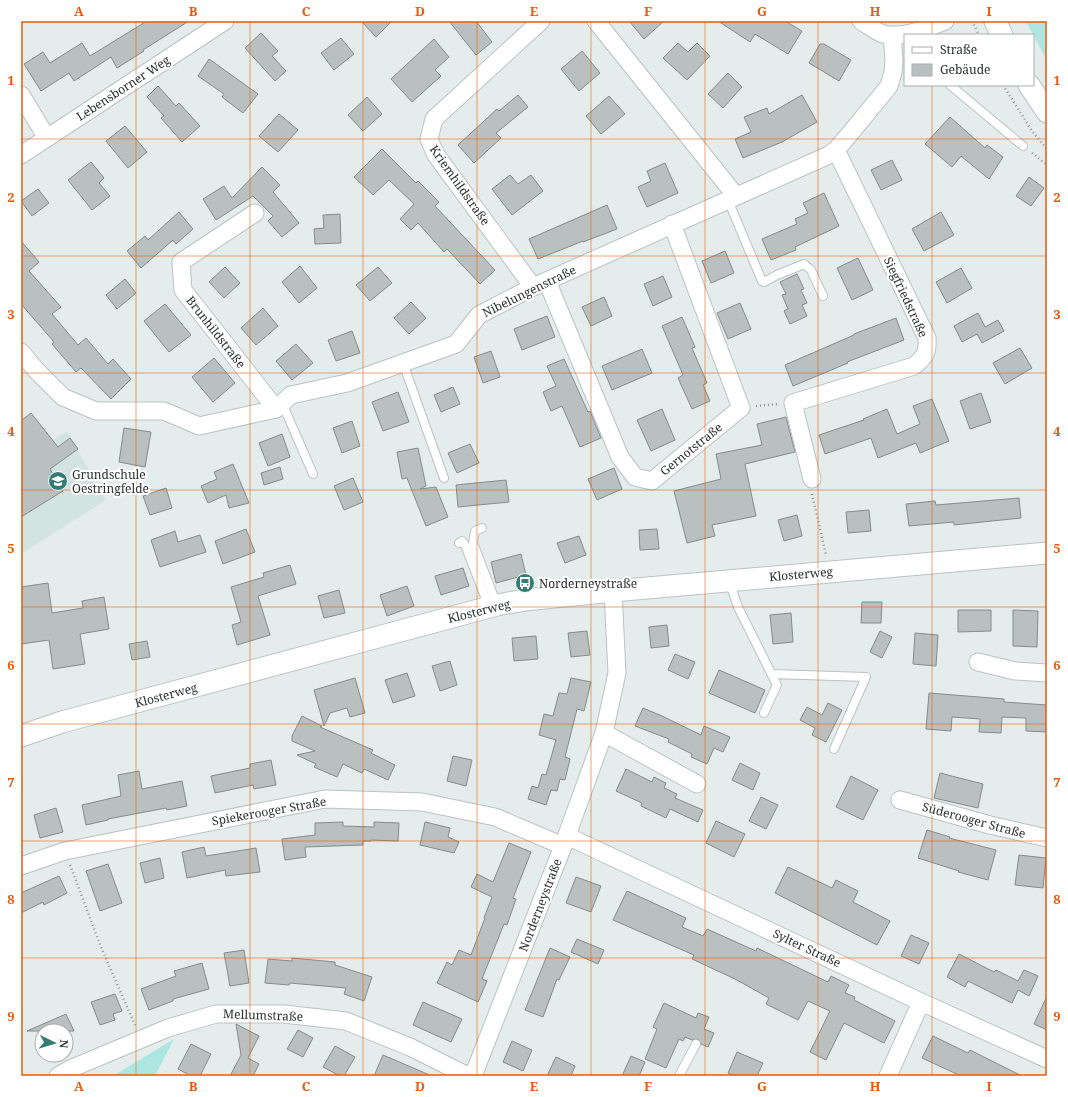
<svg xmlns="http://www.w3.org/2000/svg" width="1068" height="1097" font-family="'Noto Serif',serif">
	<style>
		.built { fill: #d2e3e0 }
		.green { fill: #abe6e0 }
		.building { fill: #b9c0bf; stroke: #848b8a }
		.lines { fill: none; stroke-linecap: round; stroke-linejoin: round }
		.service-casing { stroke: #bbc2c1; stroke-width: 10 }
		.minor-casing { stroke: #bbc2c1; stroke-width: 19 }
		.tertiary-casing { stroke: #bbc2c1; stroke-width: 23 }
		.path { stroke: #909595; stroke-width: 2.5; stroke-dasharray: 1 3; stroke-linecap: butt }
		.service { stroke: #fff; stroke-width: 8 }
		.minor { stroke: #fff; stroke-width: 17 }
		.tertiary { stroke: #fff; stroke-width: 21 }
		.grid { fill: none; stroke: #e8590c; stroke-width: 1; stroke-opacity: 0.55 }
		.labels { text-anchor: middle; dominant-baseline: central; stroke-width: 4; stroke-linejoin: round; paint-order: stroke }
		.street-label { font-size: 12px; fill: #2c2f2f; stroke: #fff }
		.poi-label { font-size: 12px; fill: #2c2f2f; stroke: #fff; text-anchor: start }
		.neatline { fill: none; stroke: #e8590c; stroke-width: 1.5 }
		.grid-label { font-size: 13px; text-anchor: middle; font-weight: bold; fill: #e8590c }
	</style>
	<rect width="100%" height="100%" fill="#e5edec"/>
	<path class="built" d="M67,431L106,500L21,554V461Z"/>
	<path class="green" d="M1026,21H1047V61Z
		M174,1039L155,1076H113Z"/>
	<path class="building" d="M147,21H189L143,50L144,51L117,68L111,57L74,81L69,73L41,91L24,64L43,52L50,63L82,43L90,56Z
		M361,21H392L376,37Z
		M449,21H476L492,42L476,55Z
		M629,21H664L644,39Z
		M718,21H785L802,31L788,54L755,34L750,42Z
		M261,33L278,51L272,56L286,71L275,81L245,48Z
		M341,38L354,54L334,70L321,53Z
		M434,39L449,57L435,70L441,76L412,102L391,79Z
		M678,43L688,52L697,43L710,56L687,80L663,58Z
		M820,44H824L851,60L839,81L809,63Z
		M582,51L600,73L579,91L561,69Z
		M209,59L258,94L243,113L222,97L224,94L198,76Z
		M728,73L742,87L723,108L708,94Z
		M158,86L176,106L179,103L200,126L182,142L161,118L164,116L147,97Z
		M518,95L528,107L496,133L501,138L474,163L458,145L497,109L499,111Z
		M802,95L817,122L782,142L743,158L735,139L751,132L744,117L767,108L769,114Z
		M609,96L625,114L601,134L586,116Z
		M367,97L382,114L363,131L348,115Z
		M279,114L298,130L278,152L259,136Z
		M950,117L985,148L987,145L1003,157L989,179L961,156L952,167L925,144Z
		M125,126L147,152L128,168L106,141Z
		M382,149L416,183L418,181L439,202L435,206L495,270L480,284L447,249L444,252L418,223L411,230L400,219L414,204L389,180L373,195L354,177Z
		M892,160L902,180L881,190L871,170Z
		M91,162L104,178L99,183L110,196L92,210L68,180Z
		M665,163L678,193L647,207L638,187L651,181L647,171Z
		M262,167L280,185L273,192L299,223L282,237L268,221L273,216L253,196L216,220L203,199L224,186L232,198Z
		M510,175L518,184L531,175L543,191L512,215L492,189Z
		M1029,177L1044,188L1031,206L1016,196Z
		M38,189L49,203L32,216L21,201Z
		M824,193L839,226L795,247L796,250L771,260L762,239L797,224L795,219L808,213L803,203Z
		M607,205L617,229L583,242V241L538,259L529,239Z
		M179,212L193,229L176,244L173,240L141,268L127,251L145,236L148,240Z
		M941,212L954,235L924,251L912,229Z
		M340,214L341,243L315,244L314,229L324,228L323,215Z
		M21,241L39,262L29,271L61,307L52,314L78,345L86,338L108,364L113,359L131,379L111,399L81,368L76,372L52,344L54,342L21,304Z
		M725,251L734,273L711,283L702,261Z
		M858,258L873,290L852,300L837,268Z
		M300,266L317,288L299,303L282,282Z
		M225,267L240,283L224,298L209,282Z
		M378,267L392,283L370,301L356,285Z
		M961,268L972,288L947,303L936,282Z
		M797,274L804,289L801,290L807,303L802,305L807,316L790,324L784,311L788,309L782,295L786,294L780,282Z
		M663,276L672,297L653,306L644,284Z
		M125,279L136,293L117,309L106,295Z
		M604,297L612,316L591,326L582,307Z
		M411,302L426,318L409,334L394,318Z
		M740,303L751,329L728,339L717,313Z
		M165,304L191,335L169,352L144,321Z
		M263,308L278,326L256,345L241,328Z
		M978,313L985,327L998,320L1004,331L982,343L977,334L962,342L954,326Z
		M547,316L555,337L522,350L514,329Z
		M682,317L695,347L692,348L707,383L703,385L710,401L692,409L678,378L683,375L662,326Z
		M896,318L904,340L847,362L848,363L793,386L785,365L854,335V334Z
		M352,331L360,353L336,361L328,340Z
		M296,344L313,363L292,380L276,361Z
		M1020,348L1032,368L1005,384L993,363Z
		M642,349L652,373L612,390L602,366Z
		M491,351L500,377L483,383L474,357Z
		M214,358L235,383L213,402L192,377Z
		M564,359L588,412L590,411L601,438L580,447L562,406L551,411L543,392L556,386L547,366Z
		M453,387L460,404L441,412L434,395Z
		M398,392L409,422L383,431L372,402Z
		M981,393L991,422L970,429L960,401Z
		M932,399L949,441L920,453L916,443L878,458L871,438L825,454L819,435L864,420L863,419L887,409L897,434L920,424L913,406Z
		M662,409L675,440L651,451L637,420Z
		M31,413L58,447L70,438L78,449L50,469L63,491L21,517V421Z
		M786,417L795,452L745,464L756,516L712,525L715,536L687,543L674,491L721,479L716,454L762,445L757,424Z
		M352,421L360,446L342,453L333,428Z
		M124,428L151,432L145,467L119,462Z
		M282,434L290,457L268,466L259,443Z
		M470,444L479,463L457,473L448,453Z
		M418,448L426,486L420,489L436,487L448,517L426,526L407,478L402,479L397,452Z
		M233,464L249,503L229,508L226,495L208,503L201,486L217,479L214,472Z
		M280,467L283,479L264,485L261,473Z
		M614,468L622,489L597,500L588,479Z
		M353,478L363,502L344,510L334,486Z
		M506,480L509,502L458,507L456,485Z
		M166,488L172,508L150,515L143,496Z
		M1019,498L1021,518L954,525V522L909,526L906,504L935,501L936,505Z
		M869,510L871,531L848,533L846,512Z
		M797,515L802,536L784,541L778,520Z
		M246,529L255,552L223,564L215,541Z
		M657,529L659,549L640,550L639,530Z
		M175,531L178,542L200,535L206,552L160,567L151,540Z
		M579,536L586,555L565,563L557,543Z
		M521,554L526,575L496,583L491,562Z
		M290,565L296,584L258,596L270,635L237,645L232,625L241,622L231,587L264,577L263,573Z
		M463,568L469,586L441,595L435,576Z
		M48,583L52,613L83,608L82,601L104,597L109,629L80,634L85,664L53,669L49,640L21,644V587Z
		M407,586L414,606L387,616L380,595Z
		M339,590L345,613L324,618L318,596Z
		M862,602H882L881,623H861Z
		M958,610H991V631L958,632Z
		M1013,610L1038,611L1037,647L1013,646Z
		M791,613L793,642L773,644L770,615Z
		M667,625L669,646L651,648L649,627Z
		M587,631L590,655L571,657L568,633Z
		M880,631L892,637L882,658L870,652Z
		M915,633L938,635L936,666L913,664Z
		M536,636L538,659L514,661L512,638Z
		M147,641L150,657L132,660L129,644Z
		M675,654L695,662L688,679L668,670Z
		M450,661L457,685L440,691L432,666Z
		M719,670L765,690L755,713L709,693Z
		M407,673L415,696L393,703L385,680Z
		M355,678L365,713L350,717L347,708L330,713L324,726L314,690Z
		M571,678L591,682L584,711L577,709L565,757L570,759L565,780L560,779L557,791L551,790L546,805L528,799L532,786L538,788L542,774L546,775L556,740L539,735L544,714L553,716L559,693L567,694Z
		M929,693L1004,699V702L1047,705L1046,732L1026,731V718L1002,717L1001,733L979,732L980,719L952,717L951,731L926,729Z
		M828,703L842,710L826,742L812,735L815,728L800,720L807,707L822,715Z
		M643,708L662,716L701,735L704,726L730,737L723,752L714,748L707,764L691,757L692,754L668,742L669,739L635,726Z
		M302,716L322,726L320,727L373,750L371,753L395,765L388,780L364,769L362,773L343,764L337,777L314,767L316,764L297,755L315,751L292,741V736Z
		M453,756L472,760L466,786L447,781Z
		M271,760L276,785L254,789L253,785L215,793L211,776L250,768V764Z
		M740,763L760,773L753,790L732,780Z
		M626,769L652,782L654,777L666,783L664,788L677,794L675,798L703,810L698,822L670,809L666,818L641,806L642,803L616,791Z
		M139,771L142,789L182,781L187,806L167,810L166,808L108,819V820L86,825L82,805L121,796L118,775Z
		M940,773L983,784L978,808L934,798Z
		M851,776L878,790L863,820L836,807Z
		M761,797L778,805L766,829L749,821Z
		M56,808L63,832L40,838L34,815Z
		M716,821L745,834L734,857L706,843Z
		M343,822V826L374,827V822L399,823L398,841L371,840V841H363V845L305,847L306,857L285,860L282,839L315,835V823Z
		M425,822L450,828L448,837L459,842L454,853L420,845Z
		M927,830L950,837L949,838L996,850L988,880L958,872L959,871L918,858Z
		M509,843L531,852L513,898L516,899L507,925L504,924L482,979L487,981L478,1002L437,983L447,962L452,965L459,950L471,955L485,918H484L492,897L471,887L477,874L493,882Z
		M204,847L206,856L256,848L260,872L226,876L225,870L187,878L182,852Z
		M1019,855L1046,858L1043,888L1015,885Z
		M160,858L164,878L145,883L140,863Z
		M108,864L122,903L100,911L86,871Z
		M788,867L832,888L836,880L858,891L853,902L890,921L877,945L775,893Z
		M59,876L67,893L44,905L43,902L21,913V893Z
		M576,877L601,886L591,912L566,903Z
		M627,891L686,918L682,927L703,936L707,929L756,951L757,948L828,982L831,976L849,985L845,993L855,997L854,1000L895,1021L884,1043L844,1023L826,1060L810,1052L830,1011L808,1001L798,1020L766,1004L769,998L735,979L692,959L694,955L613,920Z
		M911,935L929,943L919,964L901,956Z
		M577,939L604,950L598,964L571,952Z
		M550,948L570,957L559,980L557,979L543,1017L525,1010Z
		M244,950L249,983L230,986L224,953Z
		M959,954L994,972L996,970L1018,981L1024,970L1038,976L1029,996L1018,990L1012,1003L968,981L965,987L947,977Z
		M292,958L335,962V965L372,977L364,1001L344,994L346,988L290,983L289,985L265,983L268,959L292,961Z
		M202,963L209,989L173,999V1001L149,1010L141,989L176,976L174,971Z
		M115,994L122,1011L113,1014L115,1020L100,1025L91,1002Z
		M1047,996V1030L1034,1024Z
		M423,1002L462,1019L451,1042L413,1025Z
		M664,1003L696,1018L698,1013L709,1017L704,1029L714,1033L708,1047L701,1044L698,1039L692,1040L685,1037L683,1041L679,1039L666,1068L645,1059L657,1029L653,1027Z
		M66,1014L74,1031H27Z
		M236,1024L259,1036L248,1058L259,1064L253,1076H230L241,1055Z
		M298,1030L313,1038L303,1057L287,1049Z
		M933,1036L968,1053L970,1050L1022,1076H961L922,1058Z
		M512,1041L532,1050L523,1071L503,1062Z
		M191,1044L211,1054L200,1076H191L178,1069Z
		M335,1046L355,1057L344,1076H340L323,1067Z
		M737,1052L763,1063L757,1076H735L728,1073Z
		M383,1055L432,1076H374Z
		M631,1056L645,1062L639,1076H622Z
		M556,1057L575,1066L571,1076H547Z"/>
	<g class="lines">
		<defs>
			<path id="service" d="M950,85L1023,146
				M728,200L762,281L764,282L777,275L804,264L811,270L823,296
				M403,363L444,478
				M282,403L313,474
				M482,528L475,531L473,543L497,605
				M459,543L462,541L465,545L489,607
				M729,581L738,607L777,685L764,713
				M772,674L866,677L834,749
				M679,1076L696,1044"/>
			<path id="minor" d="M596,21L736,196
				M861,21C868,25 875,31 883,34C902,39 928,28 945,21
				M21,95L47,138
				M21,155L225,21
				M255,213L181,262L183,290L276,409
				M547,281L620,457L635,477L652,481L741,408L672,224
				M533,287L436,155L429,139L434,119L541,21
				M21,352L36,370L63,397L96,411H164L199,426L276,409L291,395L347,383L456,344L479,315L533,287L829,155L836,150L853,130L889,86L893,72L894,61L892,35
				M812,479L793,403L914,366C925,357 928,353 927,338L836,150
				M978,662L1015,671L1047,673
				M604,733L697,784
				M900,800L990,825L1047,838
				M567,836L921,1002L1047,1059
				M21,866L65,851L325,799L422,802L495,817L563,846
				M58,1076L70,1069L168,1028L216,1014H284L346,1021L410,1047L468,1076
				M473,1076L563,846L604,733L617,673L613,591
				M888,1076L921,1002"/>
			<path id="tertiary" d="M995,21L1002,35
				M1029,85L1047,112
				M21,736L62,722L497,605L525,600L613,591L1047,553"/>
		</defs>
		<use href="#service" class="service-casing"/>
		<use href="#minor" class="minor-casing"/>
		<use href="#tertiary" class="tertiary-casing"/>
		<path class="path" d="M972,21L979,35
			M1003,85L1032,131L1047,149
			M1032,153L1047,165
			M756,406L779,404
			M812,494L826,555
			M70,865L101,947L135,1025"/>
		<use href="#service" class="service"/>
		<use href="#minor" class="minor"/>
		<use href="#tertiary" class="tertiary"/>
	</g>
	<path class="grid" d="M136,21V1076M250,21V1076M363,21V1076M477,21V1076M591,21V1076M705,21V1076M818,21V1076M932,21V35M932,85V1076M21,139H1047M21,256H1047M21,373H1047M21,490H1047M21,607H1047M21,724H1047M21,841H1047M21,958H1047"/>
	<defs>
		<symbol id="school-disc" viewBox="-11 -11 22 22"><circle r="9.5" fill="#357c76" stroke="#fff"/><path d="M0-5L7-2L0 1L-7-2ZM-4 1L0 2.5L4 1V4Q0 6-4 4Z" fill="#fff"/></symbol>
		<symbol id="bus-disc" viewBox="-11 -11 22 22"><circle r="9.5" fill="#357c76" stroke="#fff"/><path d="M-5-6H5V4H4V6H2V4H-2V6H-4V4H-5ZM-3.5-4V0h7V-4ZM-3.5 1.2v1.5H-2V1.2ZM2 1.2v1.5H3.5V1.2Z" fill="#fff"/></symbol>
	</defs>
	<g fill-rule="evenodd">
		<use href="#school-disc" x="47" y="470" width="22" height="22"/>
		<use href="#bus-disc" x="514" y="572" width="22" height="22"/>
	</g>
	<g class="labels">
		<g class="street-label">
			<text transform="translate(123 88) rotate(-33)">Lebensborner Weg</text>
			<text transform="translate(460 185) rotate(55)">Kriemhildstraße</text>
			<text transform="translate(529 291) rotate(-26)">Nibelungenstraße</text>
			<text transform="translate(906 297) rotate(65)">Siegfriedstraße</text>
			<text transform="translate(216 332) rotate(52)">Brunhildstraße</text>
			<text transform="translate(691 449) rotate(-39)">Gernotstraße</text>
			<text transform="translate(801 574) rotate(-5)">Klosterweg</text>
			<text transform="translate(479 611) rotate(-14)">Klosterweg</text>
			<text transform="translate(166 695) rotate(-15)">Klosterweg</text>
			<text transform="translate(269 811) rotate(-10)">Spiekerooger Straße</text>
			<text transform="translate(974 820) rotate(15)">Süderooger Straße</text>
			<text transform="translate(540 905) rotate(-69)">Norderneystraße</text>
			<text transform="translate(807 948) rotate(25)">Sylter Straße</text>
			<text transform="translate(263 1015) rotate(2)">Mellumstraße</text>
		</g>
		<g class="poi-label">
			<text x="72" y="474">Grundschule<tspan x="72" dy="14">Oestringfelde</tspan></text>
			<text x="539" y="583">Norderneystraße</text>
		</g>
	</g>
	<rect width="1068" height="1097" fill="none" stroke="#ffffff" stroke-width="44"/>
	<rect x="904" y="34" width="130" height="52" fill="#ffffff" stroke="#abacac"/>
	<rect x="912" y="47" width="20" height="6" fill="#ffffff" stroke="#abacac"/>
	<text x="940" y="54" font-size="12" fill="#2c2f2f">Straße</text>
	<rect x="912" y="64" width="20" height="12" fill="#b9c0bf" stroke="#abacac"/>
	<text x="940" y="74" font-size="12" fill="#2c2f2f">Gebäude</text>
	<g transform="translate(54 1043) rotate(95)"><circle r="19" fill="#ffffff" stroke="#abacac"/>
	<path d="M0-3L7 15L0 10L-7 15Z" fill="#357c76"/>
	<text y="-6" font-size="11" font-weight="bold" text-anchor="middle" fill="#2c2f2f">N</text>
	</g>
	<rect x="22" y="22" width="1024" height="1053" class="neatline"/>
	<g class="grid-label">
		<text x="79" y="16">A</text>
		<text x="193" y="16">B</text>
		<text x="306" y="16">C</text>
		<text x="420" y="16">D</text>
		<text x="534" y="16">E</text>
		<text x="648" y="16">F</text>
		<text x="762" y="16">G</text>
		<text x="875" y="16">H</text>
		<text x="989" y="16">I</text>
		<text x="11" y="85">1</text>
		<text x="1057" y="85">1</text>
		<text x="11" y="202">2</text>
		<text x="1057" y="202">2</text>
		<text x="11" y="319">3</text>
		<text x="1057" y="319">3</text>
		<text x="11" y="436">4</text>
		<text x="1057" y="436">4</text>
		<text x="11" y="553">5</text>
		<text x="1057" y="553">5</text>
		<text x="11" y="670">6</text>
		<text x="1057" y="670">6</text>
		<text x="11" y="787">7</text>
		<text x="1057" y="787">7</text>
		<text x="11" y="904">8</text>
		<text x="1057" y="904">8</text>
		<text x="11" y="1021">9</text>
		<text x="1057" y="1021">9</text>
		<text x="79" y="1091">A</text>
		<text x="193" y="1091">B</text>
		<text x="306" y="1091">C</text>
		<text x="420" y="1091">D</text>
		<text x="534" y="1091">E</text>
		<text x="648" y="1091">F</text>
		<text x="762" y="1091">G</text>
		<text x="875" y="1091">H</text>
		<text x="989" y="1091">I</text>
	</g>
</svg>
